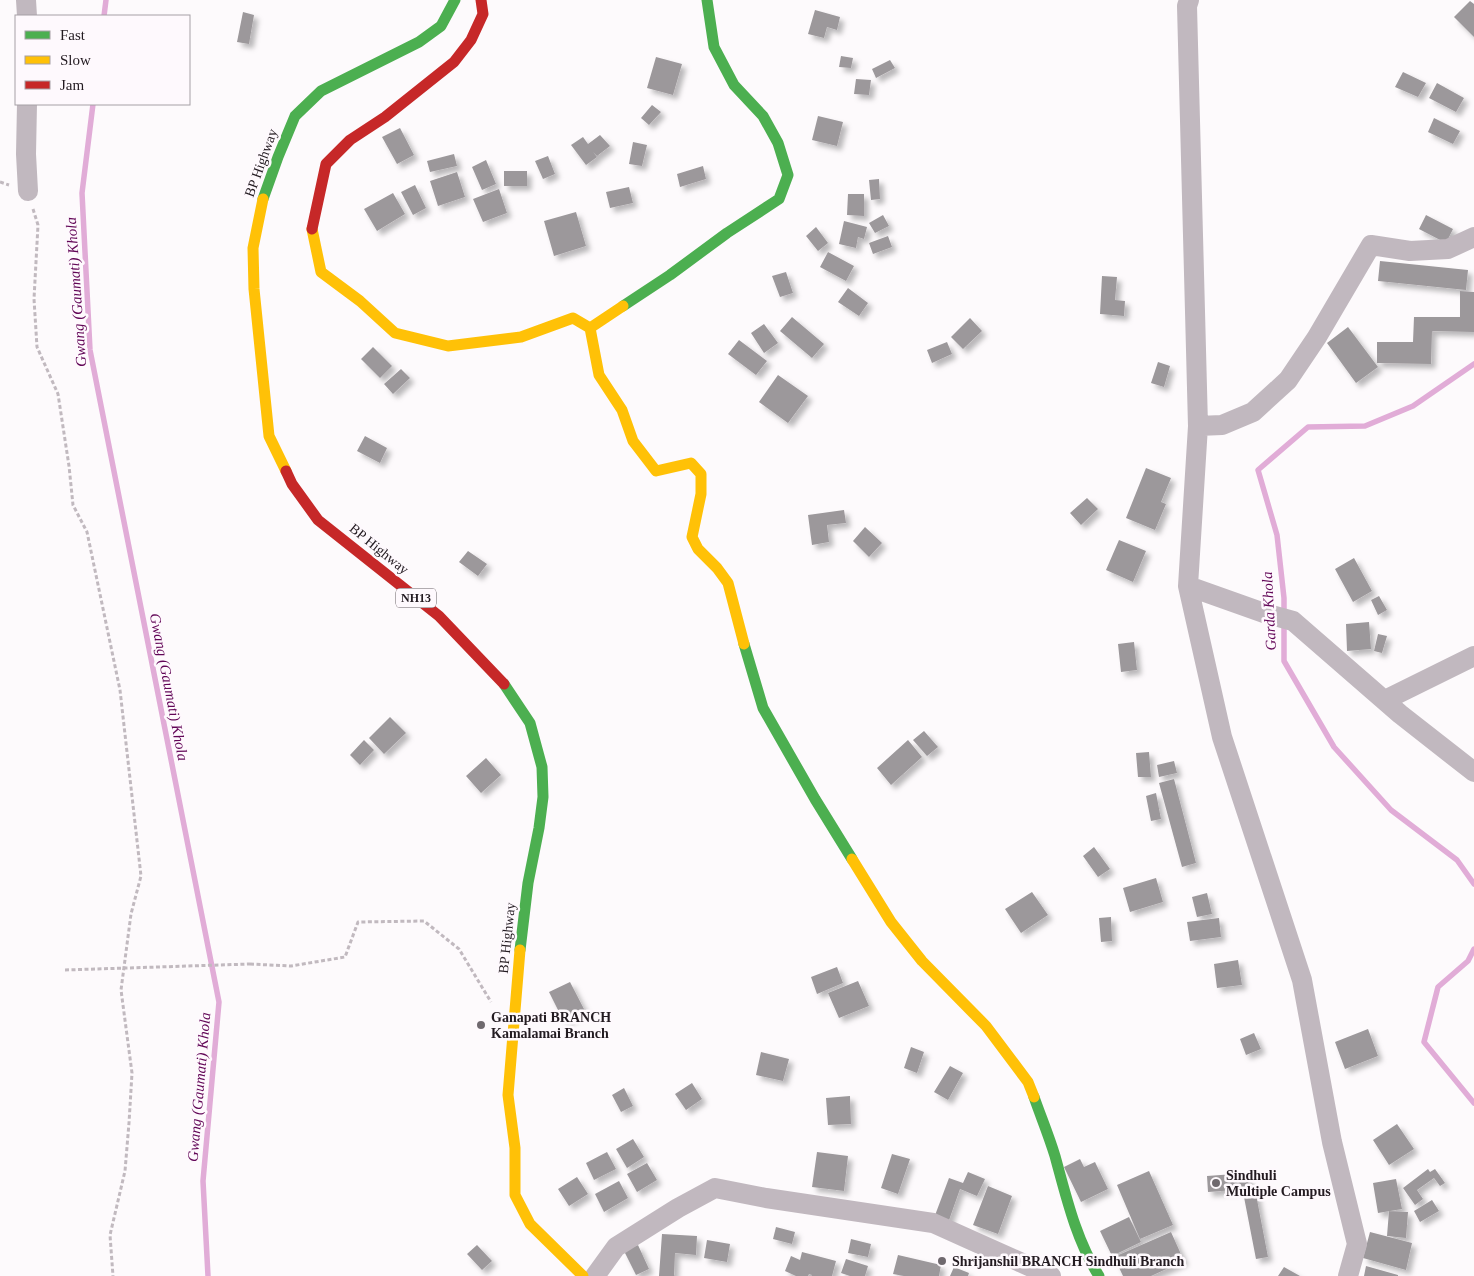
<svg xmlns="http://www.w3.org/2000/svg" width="1474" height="1276" font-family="'Times New Roman',serif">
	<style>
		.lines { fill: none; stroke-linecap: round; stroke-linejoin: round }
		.stream { stroke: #e1acd7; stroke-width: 5.5 }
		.building { fill: #9c989b; filter: url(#shadow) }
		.path { stroke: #c1b9bf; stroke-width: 3; stroke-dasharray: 4 2.5; stroke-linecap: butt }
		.street { stroke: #c1b8bf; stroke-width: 20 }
		.fast { stroke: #4caf50; stroke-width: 11 }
		.slow { stroke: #ffc107; stroke-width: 11 }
		.jam { stroke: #c62828; stroke-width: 11 }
		.path-bridge { stroke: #c1b9bf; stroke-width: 3; stroke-dasharray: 4 2.5; stroke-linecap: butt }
		.poi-dot { fill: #6f696e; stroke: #fef9fd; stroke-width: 2 }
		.labels { text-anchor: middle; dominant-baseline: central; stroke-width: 5; stroke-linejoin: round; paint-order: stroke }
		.shield { fill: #fef9fd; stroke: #655e63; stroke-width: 1 }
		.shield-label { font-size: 12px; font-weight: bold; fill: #231b21 }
		.street-label { font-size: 14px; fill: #231b21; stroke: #fef9fd }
		.poi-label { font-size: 14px; font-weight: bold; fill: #231b21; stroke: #fef9fd; text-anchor: start }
		.water-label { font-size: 15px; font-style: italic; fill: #620657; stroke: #fef9fd }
	</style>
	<defs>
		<filter id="shadow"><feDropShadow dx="4.5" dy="4.5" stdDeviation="2.5" flood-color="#0004"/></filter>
	</defs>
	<rect width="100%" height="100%" fill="#fdfafc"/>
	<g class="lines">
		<path class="stream" d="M104,16L106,0
			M93,104L82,193L90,350L219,1002L203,1181L208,1276
			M1284,614V598L1277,535L1258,470L1308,427L1365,426L1413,406L1474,364
			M1284,623V661L1334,747L1391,810L1457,860L1474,884
			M1474,949L1468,961L1438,987L1424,1042L1474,1103"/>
	</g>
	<path class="building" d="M1470,1L1474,4V37L1454,17Z
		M815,10L840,17L837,30L827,27L824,38L808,34Z
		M243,12L254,15L249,44L237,42Z
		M841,56L853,58L851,68L839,67Z
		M656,57L682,64L673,95L647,88Z
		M890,60L895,68L876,78L872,69Z
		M1403,72L1426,83L1418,97L1395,87Z
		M856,79L871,80L869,95L854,94Z
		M1437,83L1464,98L1456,112L1429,98Z
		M652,105L661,112L649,125L641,118Z
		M818,116L843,122L837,146L812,140Z
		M1434,118L1460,131L1453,144L1428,132Z
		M400,128L414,155L397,164L382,137Z
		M600,135L610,146L597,156L593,152L597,157L586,165L571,145L583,137L588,144Z
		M633,142L647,145L642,166L629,164Z
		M454,154L457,166L430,172L427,161Z
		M548,156L555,174L543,179L535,161Z
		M486,160L496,184L482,190L472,167Z
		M703,166L706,179L680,187L677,174Z
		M504,171H527V186H504Z
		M457,172L465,197L438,206L430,181Z
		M879,179L880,199L871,200L869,180Z
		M415,185L426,208L413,215L401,192Z
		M629,187L633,203L610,208L606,192Z
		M499,189L507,213L483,222L473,199Z
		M393,193L405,214L377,231L364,209Z
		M848,194H864V216L847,215Z
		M576,212L586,246L554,256L544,221Z
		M883,215L889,226L875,233L869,223Z
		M1426,215L1453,229L1446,243L1419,229Z
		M844,221L867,227L864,239L858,237L856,248L839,244Z
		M816,227L828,243L818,251L806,236Z
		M888,236L892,247L873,254L869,243Z
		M828,252L854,266L846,281L820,267Z
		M1380,261L1468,270L1466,290L1378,281Z
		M786,272L793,293L780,297L772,276Z
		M1102,276L1117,277L1115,300L1125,301L1124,316L1100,314Z
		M848,288L868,303L859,316L838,302Z
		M1460,291L1474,292V332L1432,331L1431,364L1377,363V342H1413L1414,317H1460Z
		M792,317L824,344L812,358L780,331Z
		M970,318L982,331L963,349L951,337Z
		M764,324L778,343L764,353L751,333Z
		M1348,327L1378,367L1356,383L1327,343Z
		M739,340L767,361L756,375L728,354Z
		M947,342L952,354L932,363L927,350Z
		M373,347L392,366L380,378L361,359Z
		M1158,362L1170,366L1164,387L1151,383Z
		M401,369L410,378L393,394L384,384Z
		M778,375L808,396L788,423L759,402Z
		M365,436L387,448L380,463L357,451Z
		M1146,468L1171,478L1161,502L1166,504L1155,530L1126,518Z
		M1087,498L1098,509L1081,525L1070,513Z
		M844,510L846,523L827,525L829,542L812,545L808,515Z
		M865,527L882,543L869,557L853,541Z
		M1119,540L1146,551L1133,582L1106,570Z
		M468,551L487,564L478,576L459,562Z
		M1354,558L1372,591L1353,602L1335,569Z
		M1379,596L1387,610L1378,615L1371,600Z
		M1369,622L1371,649L1347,651L1346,624Z
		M1378,634L1387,636L1382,653L1374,651Z
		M1134,642L1137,670L1121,672L1118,644Z
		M390,717L406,733L384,754L369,738Z
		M924,731L938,747L927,756L913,740Z
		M364,740L374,750L360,765L350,755Z
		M908,740L922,757L891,785L877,768Z
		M1149,752L1151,777H1138L1136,753Z
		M486,758L501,775L481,793L466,776Z
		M1174,761L1177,773L1159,777L1157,765Z
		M1174,779L1196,863L1182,867L1159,783Z
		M1156,793L1161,819L1151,821L1146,796Z
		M1094,847L1110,869L1098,877L1083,856Z
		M1156,878L1163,902L1130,912L1123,888Z
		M1032,892L1048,915L1021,933L1005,909Z
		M1207,893L1212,914L1197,917L1192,897Z
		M1111,917L1112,941L1101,942L1099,918Z
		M1219,918L1221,937L1190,941L1187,922Z
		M1238,960L1242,985L1217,988L1214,964Z
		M837,967L843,983L817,994L811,977Z
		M858,981L869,1006L839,1018L828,993Z
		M570,982L585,1011L564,1022L549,992Z
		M1368,1029L1378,1056L1345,1069L1335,1042Z
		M1254,1033L1261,1049L1246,1055L1240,1039Z
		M911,1047L924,1052L917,1073L904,1068Z
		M761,1052L789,1059L783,1081L756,1075Z
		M950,1066L963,1073L948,1100L934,1092Z
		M692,1083L702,1099L686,1110L675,1094Z
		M624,1088L633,1106L621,1112L612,1095Z
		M850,1096L851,1124L828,1125L826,1098Z
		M1397,1124L1414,1149L1389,1165L1373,1140Z
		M633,1139L644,1157L627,1168L616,1149Z
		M607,1152L616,1169L594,1180L586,1163Z
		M817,1152L848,1156L844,1191L812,1187Z
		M892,1154L910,1159L898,1194L881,1188Z
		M1080,1159L1084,1167L1095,1162L1108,1189L1081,1202L1064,1167Z
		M647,1163L657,1180L637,1192L627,1174Z
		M1428,1169L1430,1172L1435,1169L1445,1183L1440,1186L1434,1178L1417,1190L1423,1199L1415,1205L1403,1188Z
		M1149,1171L1173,1225L1140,1239L1117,1185Z
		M968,1172L985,1179L977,1196L960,1189L948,1223L934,1218L949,1178L963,1183Z
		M1248,1173L1249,1189L1208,1192L1207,1176Z
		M577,1177L588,1194L569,1206L558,1189Z
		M1396,1179L1402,1209L1378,1213L1373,1183Z
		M619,1181L628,1198L604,1212L595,1194Z
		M988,1186L1012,1196L998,1234L973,1225Z
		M1255,1189L1268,1257L1256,1259L1243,1192Z
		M1432,1200L1439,1211L1420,1222L1414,1211Z
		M1389,1211L1408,1212L1406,1238L1387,1236Z
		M1129,1217L1141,1242L1112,1256L1100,1231Z
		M776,1227L795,1232L792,1244L773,1239Z
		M1171,1232L1184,1261L1151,1276H1123L1114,1257Z
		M1370,1232L1412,1243L1406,1270L1363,1258Z
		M662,1234L697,1236L696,1255L675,1253L674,1276H659Z
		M851,1239L871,1244L868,1257L848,1253Z
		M707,1240L730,1244L727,1262L704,1258Z
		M477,1245L492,1261L482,1270L467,1254Z
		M638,1245L649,1269L636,1275L624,1251Z
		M802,1252L836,1261L832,1276H811L812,1275L809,1274L808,1276H796L785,1271L791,1256L800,1260Z
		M898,1255L941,1265L939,1276H904L893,1274Z
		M846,1259L868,1266L865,1276H850L841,1273Z
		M1366,1266L1398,1275V1276H1364Z
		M954,1267L969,1273L968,1276H950Z
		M1284,1267L1300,1276H1278Z"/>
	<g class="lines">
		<path class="path" d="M0,182L9,185
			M33,209L38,225L34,299L37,347L58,394L69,466L73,505L87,532L120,690L141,876L131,914L121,990L132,1073L129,1123L125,1171L110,1235L113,1276
			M250,964L291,966L345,957L358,922L424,921L459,949L491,1002"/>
		<path class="street" d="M26,0L27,16
			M27,104L26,154L28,191
			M1198,426L1222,425L1253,412L1288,380L1317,337L1371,245L1410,251L1448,249L1474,237
			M1188,586L1198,426L1187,6L1189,0
			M1385,700L1474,656
			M595,1276L616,1247L678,1208L715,1188L766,1198L933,1223L1051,1276
			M1348,1276L1357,1244L1332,1142L1302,980L1222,737L1188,586L1264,613L1293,621L1400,714L1474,772"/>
		<path class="fast" d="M263,199L278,157L295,116L321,91L419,42L441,26L455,0
			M623,306L670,275L727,233L779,199L788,175L778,143L763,116L734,85L714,47L707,0
			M744,644L763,708L815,799L852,859
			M504,684L530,723L542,767L543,797L539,828L528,883L520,950
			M1034,1097C1041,1117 1049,1136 1055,1156C1066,1196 1076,1240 1099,1276"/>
		<path class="slow" d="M263,199L253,248L254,289L269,436L286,471
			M312,229L321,272L360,301L395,333L448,346L521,337L573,318L590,328L623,306
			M590,328L599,375L622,410L633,441L656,471L691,463L701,474V494L692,537L698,549L717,568L728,583L744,644
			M852,859L891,922L922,961L986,1026L1028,1082L1034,1097
			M520,950L508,1095L515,1148V1195L530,1224L583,1276"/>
		<path class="jam" d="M312,229L326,164L350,140L385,117L454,62L471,40L483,14L481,0
			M286,471L292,484L318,520L439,616L504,684"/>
		<path class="path-bridge" d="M65,970L250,964"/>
	</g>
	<g class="poi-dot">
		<circle cx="481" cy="1025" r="5"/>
		<circle cx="1216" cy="1183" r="5"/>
		<circle cx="942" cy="1261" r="5"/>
	</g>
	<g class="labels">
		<rect class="shield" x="396" y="588.5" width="40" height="19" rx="4"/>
		<g class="shield-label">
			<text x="416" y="598">NH13</text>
		</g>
		<g class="street-label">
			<text transform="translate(261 163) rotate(-70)">BP Highway</text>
			<text transform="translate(379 549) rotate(39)">BP Highway</text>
			<text transform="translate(507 938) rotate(-84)">BP Highway</text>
		</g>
		<g class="poi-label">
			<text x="491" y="1017">Ganapati BRANCH<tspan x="491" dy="16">Kamalamai Branch</tspan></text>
			<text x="1226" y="1175">Sindhuli<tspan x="1226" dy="16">Multiple Campus</tspan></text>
			<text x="952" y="1261">Shrijanshil BRANCH Sindhuli Branch</text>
		</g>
		<g class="water-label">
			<text transform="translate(76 292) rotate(-94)">Gwang (Gaumati) Khola</text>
			<text transform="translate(1269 611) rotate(-93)">Garda Khola</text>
			<text transform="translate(169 687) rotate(79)">Gwang (Gaumati) Khola</text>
			<text transform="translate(199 1087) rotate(-85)">Gwang (Gaumati) Khola</text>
		</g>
	</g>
	<rect x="15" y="15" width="175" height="90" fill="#fef9fd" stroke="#a6a0a5"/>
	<rect x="25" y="31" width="25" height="8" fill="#4caf50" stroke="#a6a0a5"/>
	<text x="60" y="40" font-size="15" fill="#231b21">Fast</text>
	<rect x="25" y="56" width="25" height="8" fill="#ffc107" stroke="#a6a0a5"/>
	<text x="60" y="65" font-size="15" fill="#231b21">Slow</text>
	<rect x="25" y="81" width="25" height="8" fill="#c62828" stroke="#a6a0a5"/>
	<text x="60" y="90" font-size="15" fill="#231b21">Jam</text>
</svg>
